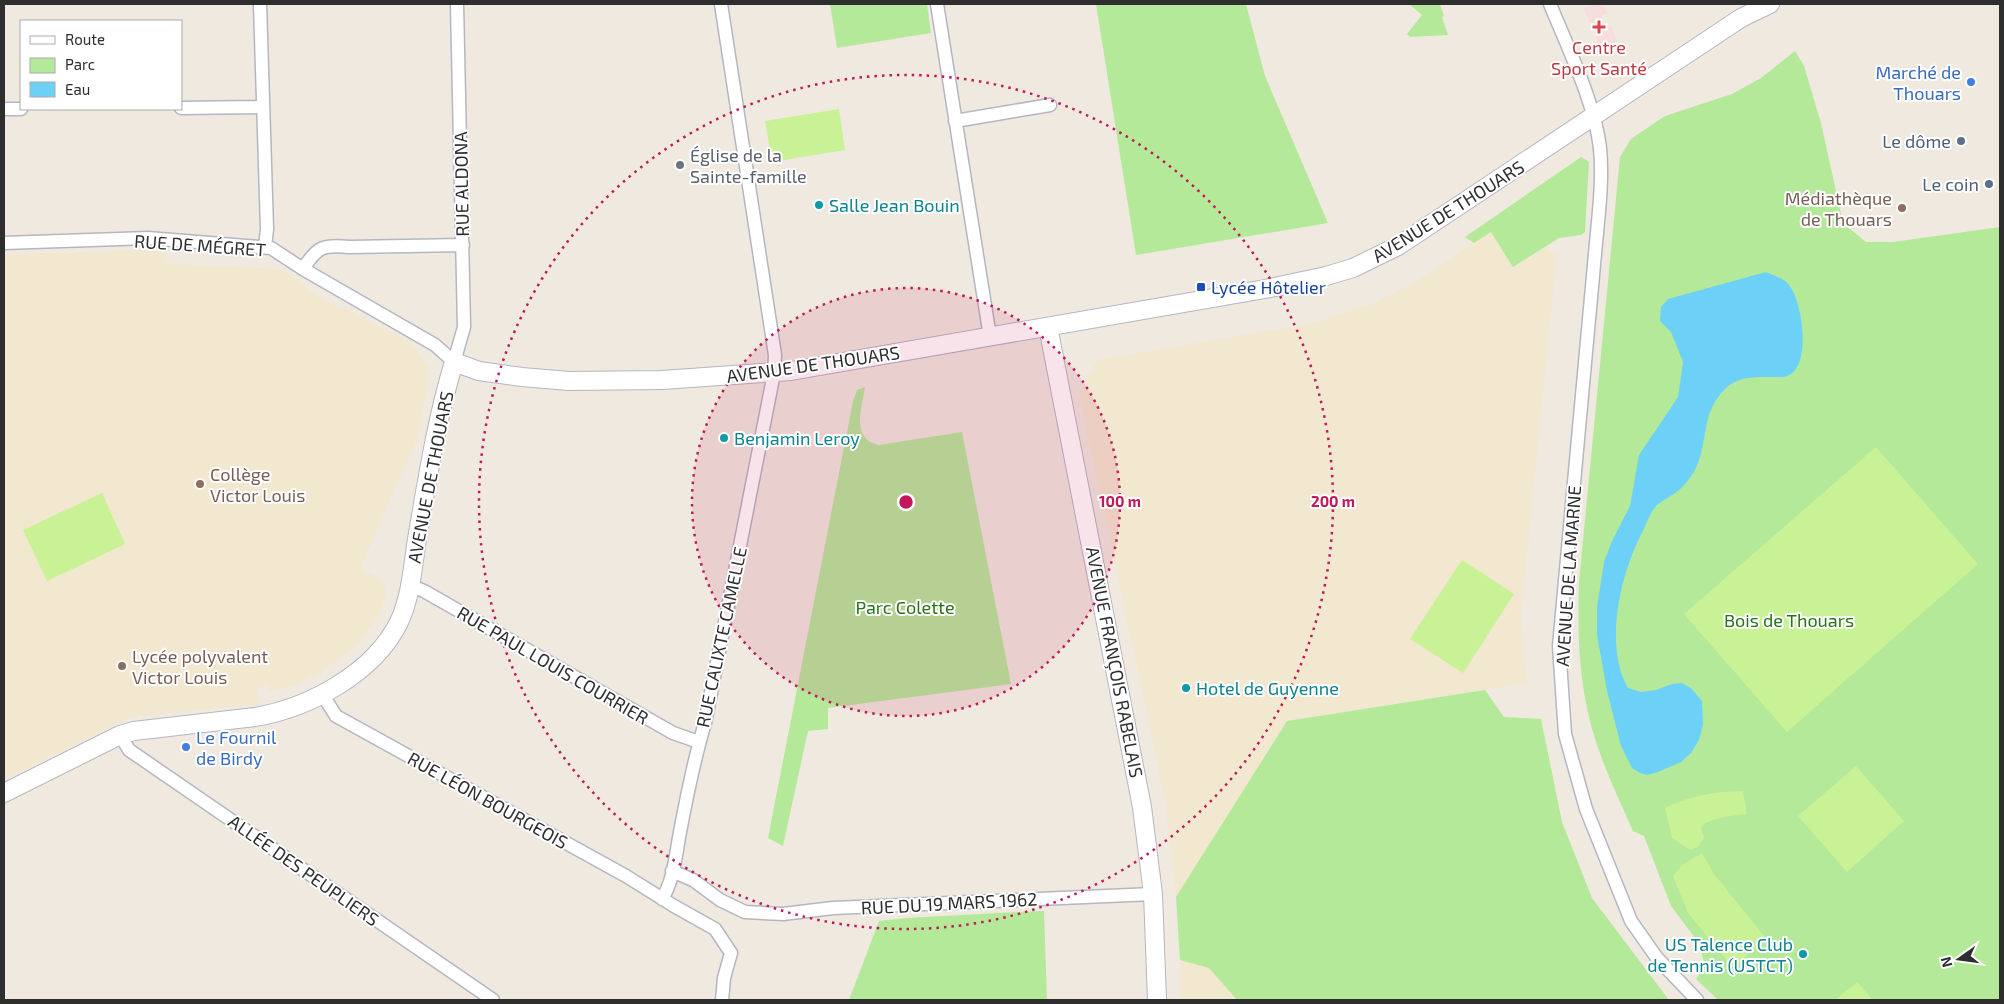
<svg xmlns="http://www.w3.org/2000/svg" width="2004" height="1004" font-family="'Exo 2',sans-serif">
	<style>
		.education { fill: #f2e7cf }
		.medical { fill: #f6ddde }
		.green { fill: #b4e99a }
		.pitch { fill: #c9f195 }
		.water { fill: #6dd1f7 }
		.lines { fill: none; stroke-linecap: round; stroke-linejoin: round }
		.street-casing { stroke: #b4b6c2; stroke-width: 15 }
		.secondary-casing { stroke: #b4b6c2; stroke-width: 20 }
		.street { stroke: #fff; stroke-width: 12 }
		.secondary { stroke: #fff; stroke-width: 18 }
		.ring { fill: none; stroke: #c2185b; stroke-width: 2.5; stroke-dasharray: 2.5 5 }
		.health-dot { fill: #e0444e; stroke: #fff; stroke-width: 2 }
		.shop-dot { fill: #3f7fe0; stroke: #fff; stroke-width: 2 }
		.service-dot { fill: #5c6f8a; stroke: #fff; stroke-width: 2 }
		.worship-dot { fill: #6b7280; stroke: #fff; stroke-width: 2 }
		.culture-dot { fill: #0f9aa8; stroke: #fff; stroke-width: 2 }
		.education-dot { fill: #8d6e63; stroke: #fff; stroke-width: 2 }
		.transit-dot { fill: #1a4fb4; stroke: #fff; stroke-width: 2 }
		.labels { text-anchor: middle; dominant-baseline: central; stroke-width: 4; stroke-linejoin: round; paint-order: stroke }
		.health-label { font-size: 18px; fill: #be3a42; stroke: #fff }
		.shop-label { font-size: 18px; fill: #366cbe; stroke: #fff; text-anchor: end }
		.service-label { font-size: 18px; fill: #4e5e75; stroke: #fff; text-anchor: end }
		.worship-label { font-size: 18px; fill: #5b616d; stroke: #fff; text-anchor: start }
		.street-label { font-size: 18px; fill: #2e2e2e; stroke: #fff }
		.education-label { font-size: 18px; fill: #785e54; stroke: #fff; text-anchor: start }
		.culture-label { font-size: 18px; fill: #0d838f; stroke: #fff; text-anchor: start }
		.transit-label { font-size: 18px; fill: #164399; stroke: #fff; text-anchor: start }
		.park-label { font-size: 18px; fill: #287316; stroke: #fff }
		.centre { fill: #c2185b; stroke: #fff; stroke-width: 2.5 }
		.ring-label { font-size: 15px; text-anchor: middle; font-weight: bold; fill: #c2185b; stroke: #fff; stroke-width: 4; stroke-linejoin: round; paint-order: stroke }
	</style>
	<rect width="100%" height="100%" fill="#f0e9e0"/>
	<path class="education" d="M1527,207L1559,238L1546,246L1553,255L1557,253L1521,617L1527,683L1287,721L1176,897L1165,800L1079,395L1097,360L1313,323L1377,302L1424,277Z
		M141,250L162,251L170,264L278,269L301,281L306,288L338,308L347,309L410,343L427,364L430,373L418,436L360,569L381,578L385,586L386,594L380,614L359,644L320,673L295,685L270,692L267,685L257,689L262,704L136,716L116,723L4,779V255Z
		M1180,960L1209,968L1237,1000H1180Z"/>
	<path class="medical" d="M1594,4H1603L1607,13L1601,16L1606,27L1611,25L1618,45L1601,51L1584,8Z"/>
	<path class="green" d="M830,4H927L931,33L837,48Z
		M1096,4H1246L1265,76L1328,223L1136,255Z
		M1409,4H1440L1444,16L1442,17L1448,35L1410,37L1407,34L1422,15Z
		M1795,51L1804,66L1821,123L1843,223L1866,242H1893L2000,227V1000H1718L1696,979L1705,965L1698,942L1671,906L1644,836L1633,831C1620,802 1606,772 1596,742C1579,690 1577,636 1579,582L1620,157L1631,139L1665,116L1732,94L1761,78Z
		M1581,157L1589,162L1585,232L1581,235L1559,238L1513,267L1491,232L1474,243L1465,237Z
		M865,387C862,408 850,439 879,445L962,432L1011,684L828,708V729L808,731L783,846L768,838L853,401L857,390Z
		M1485,690L1504,717L1541,719L1562,822L1592,898L1669,1000H1237L1209,968L1180,960L1176,897L1287,721Z
		M1038,911H1044L1047,1000H849L879,921L906,918Z"/>
	<path class="pitch" d="M839,109L845,150L772,162L765,121Z
		M1876,447L1978,564L1787,732L1684,614Z
		M102,493L125,544L47,581L23,530Z
		M1462,560L1514,594L1463,673L1410,639Z
		M1856,766L1904,821L1847,872L1798,816Z
		M1743,791L1747,814C1738,815 1701,818 1701,830C1702,833 1704,835 1704,838L1698,847L1690,850L1672,838L1665,808C1693,795 1713,792 1743,791Z
		M1702,853L1714,874L1764,936L1763,941L1737,964L1729,963L1688,913L1673,876L1683,864Z
		M1857,982L1873,1000H1835Z"/>
	<path class="water" d="M1766,272C1774,276 1784,278 1789,285C1802,301 1811,360 1791,374C1786,378 1779,377 1773,377C1750,377 1734,376 1719,396C1702,417 1707,447 1695,470C1688,482 1681,490 1669,497C1665,500 1660,502 1657,505C1651,511 1647,522 1644,529C1621,571 1603,644 1628,688L1641,692L1656,690L1672,684L1682,683L1691,688L1702,701L1703,725L1699,740L1691,753L1681,762L1658,772L1647,775L1640,773L1632,768L1621,746L1607,691L1597,635V607L1604,562L1612,541L1630,506L1639,455L1678,397L1683,362L1671,332L1660,321L1661,307L1668,299Z"/>
	<g class="lines">
		<defs>
			<path id="street" d="M260,4L267,229L265,247
				M937,4L990,337
				M1550,4C1567,46 1595,103 1600,148C1603,179 1599,211 1596,243L1559,646L1565,734L1586,809L1631,921L1657,958L1697,1000
				M181,108L263,107
				M4,109H21
				M955,121L1050,105
				M4,243L148,238L271,248L303,269L435,345L454,362L464,327L457,4
				M303,269C317,247 323,244 349,247L463,245
				M409,585L424,591L673,733L699,742
				M322,694L336,716L626,876L674,906L715,929L731,953L724,978L722,1000
				M120,735L129,750L493,1000
				M672,871L693,880L720,900L745,912L783,914L833,908L1153,894
				M662,899C674,880 676,853 680,832C687,795 694,759 705,723L774,373L775,355L721,4"/>
			<path id="secondary" d="M1048,327L1142,807L1153,894L1157,1000
				M4,793L120,735L134,731L255,717C309,708 374,673 399,622C412,595 413,561 418,533C428,475 437,418 454,362L479,371L522,377L569,381L662,380L791,371L1265,289L1326,276L1353,268L1398,246L1741,18L1770,4"/>
		</defs>
		<use href="#street" class="street-casing"/>
		<use href="#secondary" class="secondary-casing"/>
		<use href="#street" class="street"/>
		<use href="#secondary" class="secondary"/>
	</g>
	<circle cx="906" cy="502" r="214" fill="#c2185b" fill-opacity=".12"/>
	<g class="ring">
		<circle cx="906" cy="502" r="214"/>
		<circle cx="906" cy="502" r="427"/>
	</g>
	<path class="health-dot" d="M1596.5 19.5h5v5h5v5h-5v5h-5v-5h-5v-5h5z"/>
	<g class="shop-dot">
		<circle cx="1971" cy="82" r="5"/>
		<circle cx="186" cy="747" r="5"/>
	</g>
	<g class="service-dot">
		<circle cx="1961" cy="141" r="5"/>
		<circle cx="1989" cy="184" r="5"/>
	</g>
	<circle class="worship-dot" cx="680" cy="165" r="5"/>
	<g class="culture-dot">
		<circle cx="819" cy="205" r="5"/>
		<circle cx="724" cy="438" r="5"/>
		<circle cx="1186" cy="688" r="5"/>
		<circle cx="1803" cy="954" r="5"/>
	</g>
	<g class="education-dot">
		<circle cx="1902" cy="208" r="5"/>
		<circle cx="200" cy="484" r="5"/>
		<circle cx="122" cy="666" r="5"/>
	</g>
	<rect class="transit-dot" x="1196" y="282" width="10" height="10" rx="2.5"/>
	<g class="labels">
		<g class="health-label">
			<text x="1599" y="47">Centre<tspan x="1599" dy="21">Sport Santé</tspan></text>
		</g>
		<g class="shop-label">
			<text x="1961" y="72">Marché de<tspan x="1961" dy="21">Thouars</tspan></text>
			<text x="196" y="737" text-anchor="start">Le Fournil<tspan x="196" dy="21">de Birdy</tspan></text>
		</g>
		<g class="service-label">
			<text x="1951" y="141">Le dôme</text>
			<text x="1979" y="184">Le coin</text>
		</g>
		<g class="worship-label">
			<text x="690" y="155">Église de la<tspan x="690" dy="21">Sainte-famille</tspan></text>
		</g>
		<g class="street-label">
			<text transform="translate(461 184) rotate(-91)">RUE ALDONA</text>
			<text transform="translate(1448 211) rotate(-32)">AVENUE DE THOUARS</text>
			<text transform="translate(200 245) rotate(4)">RUE DE MÉGRET</text>
			<text transform="translate(813 364) rotate(-8)">AVENUE DE THOUARS</text>
			<text transform="translate(430 477) rotate(-79)">AVENUE DE THOUARS</text>
			<text transform="translate(1568 576) rotate(-86)">AVENUE DE LA MARNE</text>
			<text transform="translate(721 637) rotate(-78)">RUE CALIXTE CAMELLE</text>
			<text transform="translate(1115 662) rotate(79)">AVENUE FRANÇOIS RABELAIS</text>
			<text transform="translate(553 665) rotate(30)">RUE PAUL LOUIS COURRIER</text>
			<text transform="translate(488 800) rotate(29)">RUE LÉON BOURGEOIS</text>
			<text transform="translate(304 870) rotate(35)">ALLÉE DES PEUPLIERS</text>
			<text transform="translate(949 903) rotate(-3)">RUE DU 19 MARS 1962</text>
		</g>
		<g class="education-label">
			<text x="1892" y="198" text-anchor="end">Médiathèque<tspan x="1892" dy="21">de Thouars</tspan></text>
			<text x="210" y="474">Collège<tspan x="210" dy="21">Victor Louis</tspan></text>
			<text x="132" y="656">Lycée polyvalent<tspan x="132" dy="21">Victor Louis</tspan></text>
		</g>
		<g class="culture-label">
			<text x="829" y="205">Salle Jean Bouin</text>
			<text x="734" y="438">Benjamin Leroy</text>
			<text x="1196" y="688">Hotel de Guyenne</text>
			<text x="1793" y="944" text-anchor="end">US Talence Club<tspan x="1793" dy="21">de Tennis (USTCT)</tspan></text>
		</g>
		<g class="transit-label">
			<text x="1211" y="287">Lycée Hôtelier</text>
		</g>
		<g class="park-label">
			<text x="905" y="607">Parc Colette</text>
			<text x="1789" y="620">Bois de Thouars</text>
		</g>
	</g>
	<circle cx="906" cy="502" r="8" class="centre"/>
	<g class="ring-label">
		<text x="1120" y="507">100 m</text>
		<text x="1333" y="507">200 m</text>
	</g>
	<rect width="2004" height="1004" fill="none" stroke="#2e2e2e" stroke-width="10"/>
	<rect x="20" y="20" width="162" height="90" fill="#ffffff" stroke="#ababab"/>
	<rect x="30" y="36" width="25" height="8" fill="#ffffff" stroke="#ababab"/>
	<text x="65" y="45" font-size="15" fill="#2e2e2e">Route</text>
	<rect x="30" y="58" width="25" height="15" fill="#b4e99a" stroke="#ababab"/>
	<text x="65" y="70" font-size="15" fill="#2e2e2e">Parc</text>
	<rect x="30" y="82" width="25" height="15" fill="#6dd1f7" stroke="#ababab"/>
	<text x="65" y="95" font-size="15" fill="#2e2e2e">Eau</text>
	<g transform="translate(1959 959) rotate(256)" stroke="#ffffff" stroke-width="4" paint-order="stroke">
	<path d="M0-4L9 19L0 12L-9 19Z" fill="#2e2e2e"/>
	<text y="-8" font-size="14" font-weight="bold" text-anchor="middle" fill="#2e2e2e">N</text>
	</g>
</svg>
